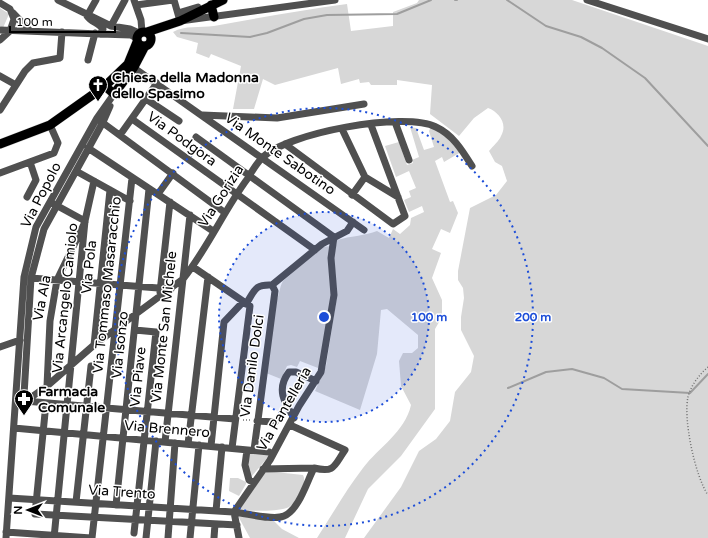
<svg xmlns="http://www.w3.org/2000/svg" width="708" height="538" font-family="'Varela Round',sans-serif">
	<style>
		.green { fill: #d7d7d7 }
		.lines { fill: none; stroke-linecap: round; stroke-linejoin: round }
		.stream { stroke: #9e9e9e; stroke-width: 2 }
		.major-casing { stroke: #dbdbdb; stroke-width: 10 }
		.path { stroke: #727272; stroke-width: 1.5; stroke-dasharray: 1 2; stroke-linecap: butt }
		.minor { stroke: #505050; stroke-width: 7 }
		.major { stroke: #000; stroke-width: 9 }
		.ring { fill: none; stroke: #1d4ed8; stroke-width: 2; stroke-dasharray: 2 4 }
		.labels { text-anchor: middle; dominant-baseline: central; stroke-width: 3; stroke-linejoin: round; paint-order: stroke }
		.poi-label { font-size: 14px; font-weight: bold; fill: #000; stroke: #fff; text-anchor: start }
		.street-label { font-size: 14px; fill: #000; stroke: #fff }
		.centre { fill: #1d4ed8; stroke: #fff; stroke-width: 2 }
		.ring-label { font-size: 12px; text-anchor: middle; font-weight: bold; fill: #1d4ed8; stroke: #fff; stroke-width: 3; stroke-linejoin: round; paint-order: stroke }
	</style>
	<rect width="100%" height="100%" fill="#fff"/>
	<path class="green" d="M419,0H572L708,46V538H364L401,487L419,451L436,439L450,421L455,392L471,372L474,356L461,330V317L464,298L463,288L458,280V271L470,208L496,195L507,181L502,166L495,162L489,151C493,146 499,141 501,136C508,124 499,112 488,108L474,118L459,136L430,114L432,85L397,80V85H371L369,82L360,83L359,79L341,84L338,68L275,85L263,79L254,109H233L241,66L211,54L209,58L196,53L198,43L177,37L173,32C185,25 200,28 214,26C258,18 302,10 347,4L351,31L393,26V12L417,3Z
		M0,8L9,14L3,28L0,26Z
		M410,127L416,128L424,150L434,147L429,131L431,127L446,135L461,152L444,162L442,157L435,161L450,202L453,201L458,213L450,233L441,229L432,249L441,253L432,278L442,300V317L435,329V409L401,456L368,489L345,538H317C332,515 346,490 363,468C379,447 405,432 411,405L401,386L399,361L403,353H412L418,348V335L387,309L381,310L377,354L360,410L315,391L326,366L337,296L334,257L337,240C351,236 363,236 377,231L389,238L393,229L400,234L410,225L411,218L424,212L422,206L409,212L404,200L411,197L409,191L416,188L409,171L396,177L385,146L399,142L407,165L413,163L412,160L419,157Z
		M331,246L332,296L320,365L318,368L300,361L297,367L291,365L287,366L281,379L266,373L276,301C280,294 279,288 283,281L322,247Z
		M249,453L266,454L269,456L251,477L249,473Z
		M266,471L303,475C306,481 303,486 300,492C297,497 294,504 289,507C281,512 248,511 238,510Z
		M230,478H238L246,482V484L239,496L229,491Z
		M238,516L273,520L282,529L299,538H250Z"/>
	<g class="lines">
		<path class="stream" d="M455,0H457
			M507,0L546,26L581,37L602,48L645,78L708,146
			M181,33L250,37L267,33L304,19L327,15L397,14L431,0
			M508,388L546,372L572,369L604,378L622,389L690,393L708,374"/>
		<defs>
			<path id="major" d="M211,5L214,17
				M137 39a7 7 0 1 1 14 0a7 7 0 1 1-14 0Z
				M147,32L180,21L223,0
				M137,42L128,64L105,86L114,94L134,67L145,46
				M0,144L50,125L105,86"/>
		</defs>
		<use href="#major" class="major-casing"/>
		<path class="path" d="M708,367C699,375 691,385 688,397C683,419 695,476 708,495
			M243,420H251"/>
		<path class="minor" d="M58,0L111,26L130,29L139,33
			M96,0L87,16C91,22 99,23 103,29L100,34
			M134,0L141,20L142,32
			M174,0L180,21L335,0
			M587,0L708,39
			M0,3L10,9L14,19L10,31L0,40
			M136,5L173,0
			M13,13L29,30
			M178,13L198,7
			M111,26L125,0
			M0,30L100,34L131,35L137,38
			M88,60L95,33
			M130,65L364,230
			M0,76L16,85
			M146,99L179,121
			M0,110L25,71L33,63L60,58L62,32
			M202,115L277,118L364,104
			M132,119L315,250
			M99,120L224,212
			M395,122L409,160
			M342,129L365,177L398,197
			M120,135L157,83
			M196,137L334,237L331,258L334,295L321,372L299,406L270,460L234,512L239,538
			M285,144L393,224L405,216L371,125
			M88,148L213,231
			M76,171L130,201
			M0,173L54,153L58,143L50,125
			M158,194L173,173
			M352,195L365,177
			M27,197L36,180L30,162
			M54,204L85,221
			M193,267L250,306L232,448
			M31,278L171,289
			M160,292L170,202
			M246,304C255,290 255,284 272,285L322,244L347,231L353,222
			M94,345L110,190
			M0,347L20,340
			M47,386L50,321L57,280L85,222
			M25,401L235,419
			M26,401L47,386L94,345L183,279C208,248 224,210 248,178C252,171 256,164 262,158C286,133 404,111 436,127C453,135 462,150 472,166
			M19,403L24,395L31,278L44,229L103,122L110,106
			M46,403L35,514L237,525
			M294,418C284,402 276,389 289,372H296L316,381
			M257,421L275,422
			M14,428L269,452
			M165,442L190,215
			M188,444L208,277
			M211,446L224,322L243,302
			M247,450L245,465L249,480L253,482
			M254,450L275,291L272,285
			M263,469L314,468
			M9,498C84,503 158,507 233,512C246,513 273,521 284,516C299,510 307,481 314,468C335,473 334,466 345,450L290,425
			M76,502L91,366
			M116,505L149,189
			M216,511L222,447
			M6,532L91,538
			M134,533L156,332L135,330
			M6,538L24,277L36,227L97,118L114,94
			M54,538L85,221L94,181
			M92,538L132,178
			M146,538L156,441
			M168,538L175,443
			M190,538L199,445
			M214,538L215,524"/>
		<use href="#major" class="major"/>
	</g>
	<circle cx="324" cy="317" r="105" fill="#1d4ed8" fill-opacity=".12"/>
	<g class="ring">
		<circle cx="324" cy="317" r="105"/>
		<circle cx="324" cy="317" r="209"/>
	</g>
	<defs>
		<symbol id="church-pin" viewBox="-11 -11 22 30"><path d="M0 17L-7.5 6A9.5 9.5 0 1 1 7.5 6Z" fill="#000" stroke="#fff"/><path d="M-1.2-6h2.4v3.5h3.3v2.4h-3.3V6h-2.4V-.1h-3.3v-2.4h3.3Z" fill="#fff"/></symbol>
		<symbol id="pharmacy-pin" viewBox="-11 -11 22 30"><path d="M0 17L-7.5 6A9.5 9.5 0 1 1 7.5 6Z" fill="#000" stroke="#fff"/><path d="M-2-6h4v4h4v4h-4v4h-4v-4h-4v-4h4Z" fill="#fff"/></symbol>
	</defs>
	<g fill-rule="evenodd">
		<use href="#church-pin" x="87" y="74" width="22" height="30"/>
		<use href="#pharmacy-pin" x="13" y="388" width="22" height="30"/>
	</g>
	<g class="labels">
		<g class="poi-label">
			<text x="112" y="77">Chiesa della Madonna<tspan x="112" dy="16">dello Spasimo</tspan></text>
			<text x="38" y="391">Farmacia<tspan x="38" dy="16">Comunale</tspan></text>
		</g>
		<g class="street-label">
			<text transform="translate(182 139) rotate(36)">Via Podgora</text>
			<text transform="translate(280 154) rotate(35)">Via Monte Sabotino</text>
			<text transform="translate(41 195) rotate(-63)">Via Popolo</text>
			<text transform="translate(221 196) rotate(-57)">Via Gorizia</text>
			<text transform="translate(89 267) rotate(-84)">Via Pola</text>
			<text transform="translate(107 285) rotate(-84)">Via Tommaso Masaracchio</text>
			<text transform="translate(42 298) rotate(-79)">Via Ala</text>
			<text transform="translate(65 298) rotate(-84)">Via Arcangelo Camiolo</text>
			<text transform="translate(164 327) rotate(-84)">Via Monte San Michele</text>
			<text transform="translate(120 345) rotate(-84)">Via Isonzo</text>
			<text transform="translate(252 366) rotate(-82)">Via Danilo Dolci</text>
			<text transform="translate(138 377) rotate(-84)">Via Piave</text>
			<text transform="translate(284 409) rotate(-60)">Via Pantelleria</text>
			<text transform="translate(167 429) rotate(5)">Via Brennero</text>
			<text transform="translate(122 492) rotate(4)">Via Trento</text>
		</g>
	</g>
	<circle cx="324" cy="317" r="6" class="centre"/>
	<g class="ring-label">
		<text x="429" y="321">100 m</text>
		<text x="533" y="321">200 m</text>
	</g>
	<g transform="translate(28 510) rotate(270)" stroke="#ffffff" stroke-width="3" paint-order="stroke">
	<path d="M0-3L7 15L0 10L-7 15Z" fill="#000000"/>
	<text y="-6" font-size="11" font-weight="bold" text-anchor="middle" fill="#000000">N</text>
	</g>
	<path d="M10 26v6h105v-6" fill="none" stroke="#000000" stroke-width="2"/>
	<text x="16" y="26" font-size="12" fill="#000000" stroke="#ffffff" stroke-width="3" paint-order="stroke">100 m</text>
</svg>
